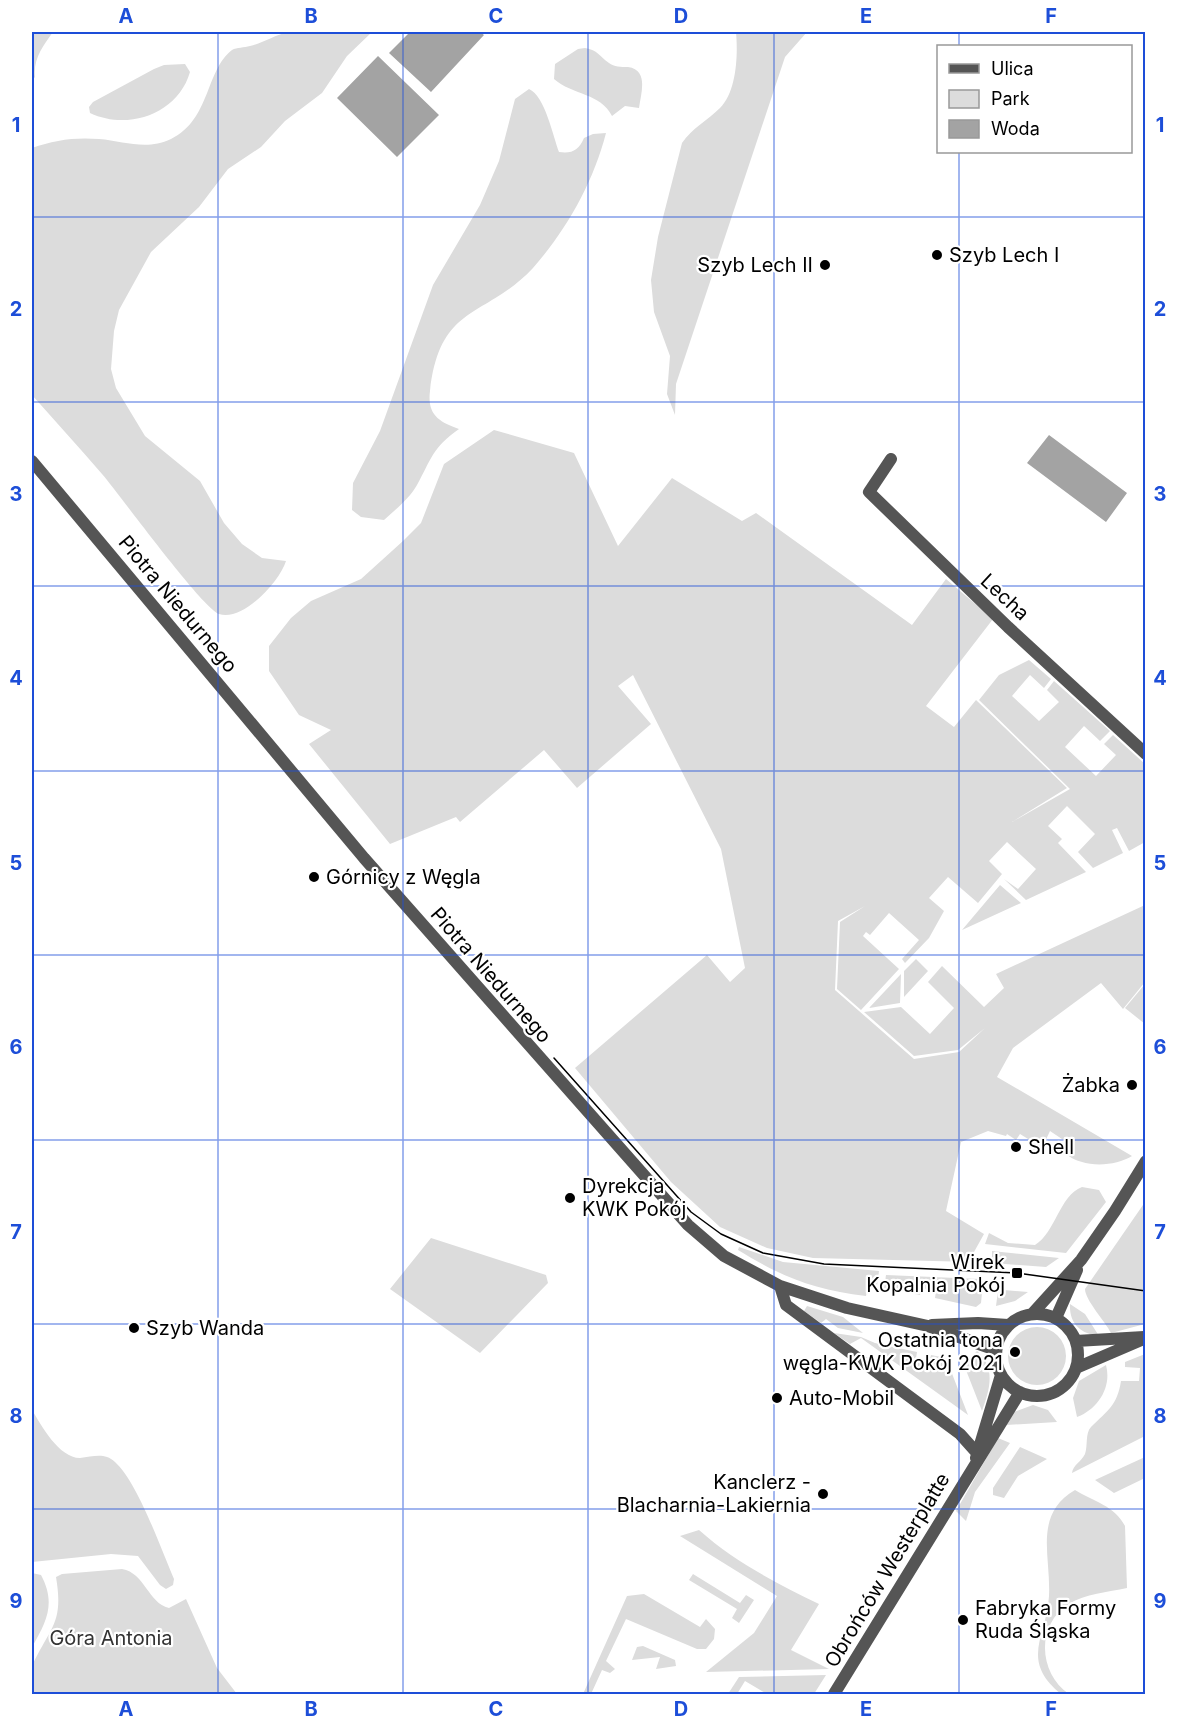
<svg xmlns="http://www.w3.org/2000/svg" width="1177" height="1726" font-family="Inter,sans-serif">
	<style>
		.green { fill: #dcdcdc }
		.water { fill: #a3a3a3 }
		.lines { fill: none; stroke-linecap: round; stroke-linejoin: round }
		.minor { stroke: #555; stroke-width: 12 }
		.tertiary { stroke: #555; stroke-width: 12 }
		.tram { stroke: #000; stroke-width: 1.5 }
		.grid { fill: none; stroke: #1d4ed8; stroke-width: 1.5; stroke-opacity: 0.55 }
		.poi-dot { fill: #000; stroke: #fff; stroke-width: 2 }
		.labels { text-anchor: middle; dominant-baseline: central; stroke-width: 4.5; stroke-linejoin: round; paint-order: stroke }
		.poi-label { font-size: 20px; fill: #000; stroke: #fff; text-anchor: start }
		.street-label { font-size: 20px; fill: #000; stroke: #fff }
		.park-label { font-size: 20px; fill: #333; stroke: #fff }
		.neatline { fill: none; stroke: #1d4ed8; stroke-width: 2 }
		.grid-label { font-size: 20px; text-anchor: middle; font-weight: bold; fill: #1d4ed8 }
	</style>
	<rect width="100%" height="100%" fill="#fff"/>
	<path class="green" d="M32,32H53C43,46 33,59 35,77L32,81Z
		M288,32H372L347,56L322,93L285,121L261,147L228,169L199,207L151,252L119,310L114,331L111,369L116,388L145,436L200,481L224,523L242,544L262,558L286,561C280,581 243,622 219,614C202,608 120,495 102,474C79,447 55,421 32,395V148C54,140 75,137 99,139C124,141 146,151 171,139C211,119 205,71 232,50C237,47 244,48 250,46C263,43 275,35 288,32Z
		M736,32H807L785,57L676,384L675,415L667,394L670,356L654,312L651,280L658,237L682,143C692,128 708,120 720,108C737,91 738,54 736,32Z
		M585,48C598,50 599,56 609,63C614,67 621,67 628,67C649,70 641,93 639,108L625,106L612,116C601,93 572,95 554,79L555,64L578,49Z
		M185,64L190,72C178,114 128,131 90,113L89,107L93,102L154,69L164,65Z
		M529,89C545,96 553,136 559,152C572,154 579,150 584,138L593,134L606,133C593,183 567,229 533,268C485,319 440,303 430,391C427,415 439,422 459,429C432,448 432,458 417,485C409,499 396,509 384,520L361,517L352,510L353,483L380,431L433,285L480,205L499,161L515,99Z
		M494,430L574,453L618,546L672,478L742,521L756,513L912,625L946,579L993,619L926,706L954,727L976,700L1067,788L1012,822L1070,789L979,700L999,675L1029,660L1051,679L1044,688L1030,675L1012,696L1039,721L1059,702L1047,690L1054,681L1110,731L1100,741L1084,726L1065,747L1096,776L1116,755L1104,744L1113,735L1145,764V842L1129,851L1117,828L1112,830L1123,853L1093,868L1078,852L1095,834L1067,806L1048,826L1062,839L1058,843L1086,872L1026,900L1004,879L1018,889L1036,869L1007,842L989,861L1002,874L978,903L948,877L929,898L944,911L929,938L905,963L902,959L919,940L889,913L870,935L866,932L863,936L899,969L861,1010L837,989L840,922L865,906L838,921L835,990L914,1059L959,1052L985,1028L958,1050L914,1056L864,1012L901,1007L930,1034L954,1008L928,982L942,966L984,1007L1004,988L996,974L1145,905V982L1123,1009L1101,983L1013,1048L997,1077L1132,1156C1114,1167 1083,1168 1066,1154L1071,1145L1050,1131L1041,1150L1036,1152L1030,1151L1033,1142L1020,1134L1016,1140L1007,1134L1006,1136L988,1131L961,1142L946,1211L984,1234L974,1252L973,1262L813,1258L767,1248L720,1227L671,1182L575,1068L707,955L730,982L745,968L721,849L633,675L618,686L651,724L577,788L544,750L460,822L456,817L390,844L309,744L331,730L299,715L269,671V646L291,618L311,601L361,579L403,541L421,523L444,464Z
		M1000,885L1021,903L962,930Z
		M916,959L928,971L904,997V971Z
		M901,974L900,1003L869,1008Z
		M1145,984L1143,997L1145,999V1024L1125,1008Z
		M1082,1187L1099,1190L1106,1202L1066,1253L985,1244L989,1233L1008,1243L1035,1245C1056,1232 1059,1196 1082,1187Z
		M1145,1202V1324L1111,1333C1105,1321 1085,1300 1085,1289Z
		M431,1238L546,1275L548,1283L480,1353L390,1289Z
		M739,1247L783,1262L879,1271L877,1286L868,1285L866,1296C814,1290 782,1277 738,1250Z
		M992,1251L1059,1258L1046,1267L992,1263Z
		M886,1275L980,1279L983,1282L981,1303L976,1307L935,1298L936,1291L922,1288L920,1295L884,1288Z
		M999,1283H1004V1290L1028,1292L1015,1301L996,1306Z
		M1070,1304L1085,1314L1099,1336C1081,1334 1069,1324 1070,1304Z
		M807,1306L843,1317L863,1333L838,1328L826,1319L821,1323L804,1311Z
		M1008 1356a29 29 0 1 1 58 0a29 29 0 1 1-58 0Z
		M834,1333L861,1337L875,1343L917,1352L916,1358L929,1361L931,1355L946,1358L968,1415L861,1338L850,1344Z
		M977,1351C997,1368 989,1391 982,1411L964,1365Z
		M1145,1354V1436L1072,1473C1073,1465 1081,1462 1085,1454C1088,1446 1085,1433 1091,1427C1108,1410 1117,1406 1121,1381H1139L1140,1368L1125,1367V1362Z
		M1106,1365C1112,1387 1098,1409 1077,1417L1073,1398L1079,1381Z
		M1033,1405L1048,1410L1057,1422L1006,1425L1014,1412Z
		M32,1410C41,1425 59,1458 80,1458C93,1457 104,1452 115,1462C138,1483 161,1549 174,1579L173,1585L166,1589L160,1585L138,1556L111,1554L32,1562Z
		M998,1438L1010,1443L975,1492L966,1521L956,1511Z
		M1020,1447L1047,1459L1018,1476L1004,1498L993,1495V1488Z
		M1145,1457V1478L1114,1493L1095,1480Z
		M1075,1490C1093,1501 1115,1506 1125,1526L1127,1588C1108,1592 1085,1594 1069,1604C1035,1625 1039,1674 1069,1694H1061C1019,1660 1047,1636 1049,1596C1051,1555 1033,1515 1075,1490Z
		M699,1530C735,1562 776,1583 819,1604L791,1650L829,1669L706,1672L754,1633L777,1596L680,1536Z
		M122,1569C145,1573 148,1603 169,1608L186,1599L217,1668L237,1694H32C31,1686 29,1673 32,1666C50,1627 64,1624 56,1577L62,1574Z
		M32,1573L41,1575C56,1603 47,1621 32,1647Z
		M693,1574L740,1603L746,1595L754,1600L739,1623L732,1618L737,1609L689,1580Z
		M644,1594L700,1627L706,1619L715,1629L714,1639L706,1649H697L626,1619L606,1661L615,1669L610,1673L602,1670L591,1694H583L627,1596Z
		M643,1646L675,1660L676,1666L656,1669L660,1657L632,1660L637,1647Z
		M826,1675L814,1694H767L745,1681L737,1694H728L739,1677Z"/>
	<path class="water" d="M410,32H480L484,35L431,92L389,53Z
		M378,56L439,115L397,157L337,98Z
		M1049,435L1127,493L1106,522L1027,463Z"/>
	<g class="lines">
		<path class="minor" d="M891,459L869,492L1008,627L1146,754"/>
		<path class="tertiary" d="M32,461L364,858L688,1225L724,1256L780,1286L847,1308L928,1326L996,1350
			M780,1286L786,1305L960,1434L977,1453
			M1032,1314L1081,1260L1115,1211L1146,1161
			M996 1355a41 41 0 1 1 82 0a41 41 0 1 1-82 0Z
			M1056,1318L1077,1270
			M932,1325L978,1323L1008,1325
			M1076,1341L1144,1337
			M1076,1368L1146,1338
			M976,1458L1001,1375
			M834,1694L1020,1392"/>
		<path class="tram" d="M554,1058L691,1212L721,1234L763,1253L824,1264L1017,1273L1146,1291"/>
	</g>
	<path class="grid" d="M218,32V1694M403,32V1694M588,32V1694M774,32V1694M959,32V46M959,152V1694M32,217H1146M32,402H1146M32,586H1146M32,771H1146M32,955H1146M32,1140H1146M32,1324H1146M32,1509H1146"/>
	<g class="poi-dot">
		<circle cx="937" cy="255" r="6"/>
		<circle cx="825" cy="265" r="6"/>
		<circle cx="314" cy="877" r="6"/>
		<circle cx="1132" cy="1085" r="6"/>
		<circle cx="1016" cy="1147" r="6"/>
		<circle cx="570" cy="1198" r="6"/>
		<rect x="1011" y="1267" width="12" height="12" rx="3"/>
		<circle cx="134" cy="1328" r="6"/>
		<circle cx="1015" cy="1352" r="6"/>
		<circle cx="777" cy="1398" r="6"/>
		<circle cx="823" cy="1494" r="6"/>
		<circle cx="963" cy="1620" r="6"/>
	</g>
	<g class="labels">
		<g class="poi-label">
			<text x="949" y="255">Szyb Lech I</text>
			<text x="813" y="265" text-anchor="end">Szyb Lech II</text>
			<text x="326" y="877">Górnicy z Węgla</text>
			<text x="1120" y="1085" text-anchor="end">Żabka</text>
			<text x="1028" y="1147">Shell</text>
			<text x="582" y="1186">Dyrekcja<tspan x="582" dy="23">KWK Pokój</tspan></text>
			<text x="1005" y="1262" text-anchor="end">Wirek<tspan x="1005" dy="23">Kopalnia Pokój</tspan></text>
			<text x="146" y="1328">Szyb Wanda</text>
			<text x="1003" y="1340" text-anchor="end">Ostatnia tona<tspan x="1003" dy="23">węgla-KWK Pokój 2021</tspan></text>
			<text x="789" y="1398">Auto-Mobil</text>
			<text x="811" y="1482" text-anchor="end">Kanclerz -<tspan x="811" dy="23">Blacharnia-Lakiernia</tspan></text>
			<text x="975" y="1608">Fabryka Formy<tspan x="975" dy="23">Ruda Śląska</tspan></text>
		</g>
		<g class="street-label">
			<text transform="translate(1005 597) rotate(43)">Lecha</text>
			<text transform="translate(178 604) rotate(50)">Piotra Niedurnego</text>
			<text transform="translate(491 975) rotate(49)">Piotra Niedurnego</text>
			<text transform="translate(887 1570) rotate(-59)">Obrońców Westerplatte</text>
		</g>
		<g class="park-label">
			<text x="111" y="1638">Góra Antonia</text>
		</g>
	</g>
	<rect width="1177" height="1726" fill="none" stroke="#ffffff" stroke-width="66"/>
	<rect x="937" y="45" width="195" height="108" fill="#ffffff" stroke="#999999" stroke-width="1.5"/>
	<rect x="949" y="64" width="30" height="9" fill="#555555" stroke="#999999" stroke-width="1.5"/>
	<text x="991" y="75" font-size="18" fill="#000000">Ulica</text>
	<rect x="949" y="90" width="30" height="18" fill="#dcdcdc" stroke="#999999" stroke-width="1.5"/>
	<text x="991" y="105" font-size="18" fill="#000000">Park</text>
	<rect x="949" y="120" width="30" height="18" fill="#a3a3a3" stroke="#999999" stroke-width="1.5"/>
	<text x="991" y="135" font-size="18" fill="#000000">Woda</text>
	<rect x="33" y="33" width="1111" height="1660" class="neatline"/>
	<g class="grid-label">
		<text x="126" y="23">A</text>
		<text x="311" y="23">B</text>
		<text x="496" y="23">C</text>
		<text x="681" y="23">D</text>
		<text x="866" y="23">E</text>
		<text x="1051" y="23">F</text>
		<text x="16" y="132">1</text>
		<text x="1160" y="132">1</text>
		<text x="16" y="316">2</text>
		<text x="1160" y="316">2</text>
		<text x="16" y="501">3</text>
		<text x="1160" y="501">3</text>
		<text x="16" y="685">4</text>
		<text x="1160" y="685">4</text>
		<text x="16" y="870">5</text>
		<text x="1160" y="870">5</text>
		<text x="16" y="1054">6</text>
		<text x="1160" y="1054">6</text>
		<text x="16" y="1239">7</text>
		<text x="1160" y="1239">7</text>
		<text x="16" y="1423">8</text>
		<text x="1160" y="1423">8</text>
		<text x="16" y="1608">9</text>
		<text x="1160" y="1608">9</text>
		<text x="126" y="1716">A</text>
		<text x="311" y="1716">B</text>
		<text x="496" y="1716">C</text>
		<text x="681" y="1716">D</text>
		<text x="866" y="1716">E</text>
		<text x="1051" y="1716">F</text>
	</g>
</svg>
